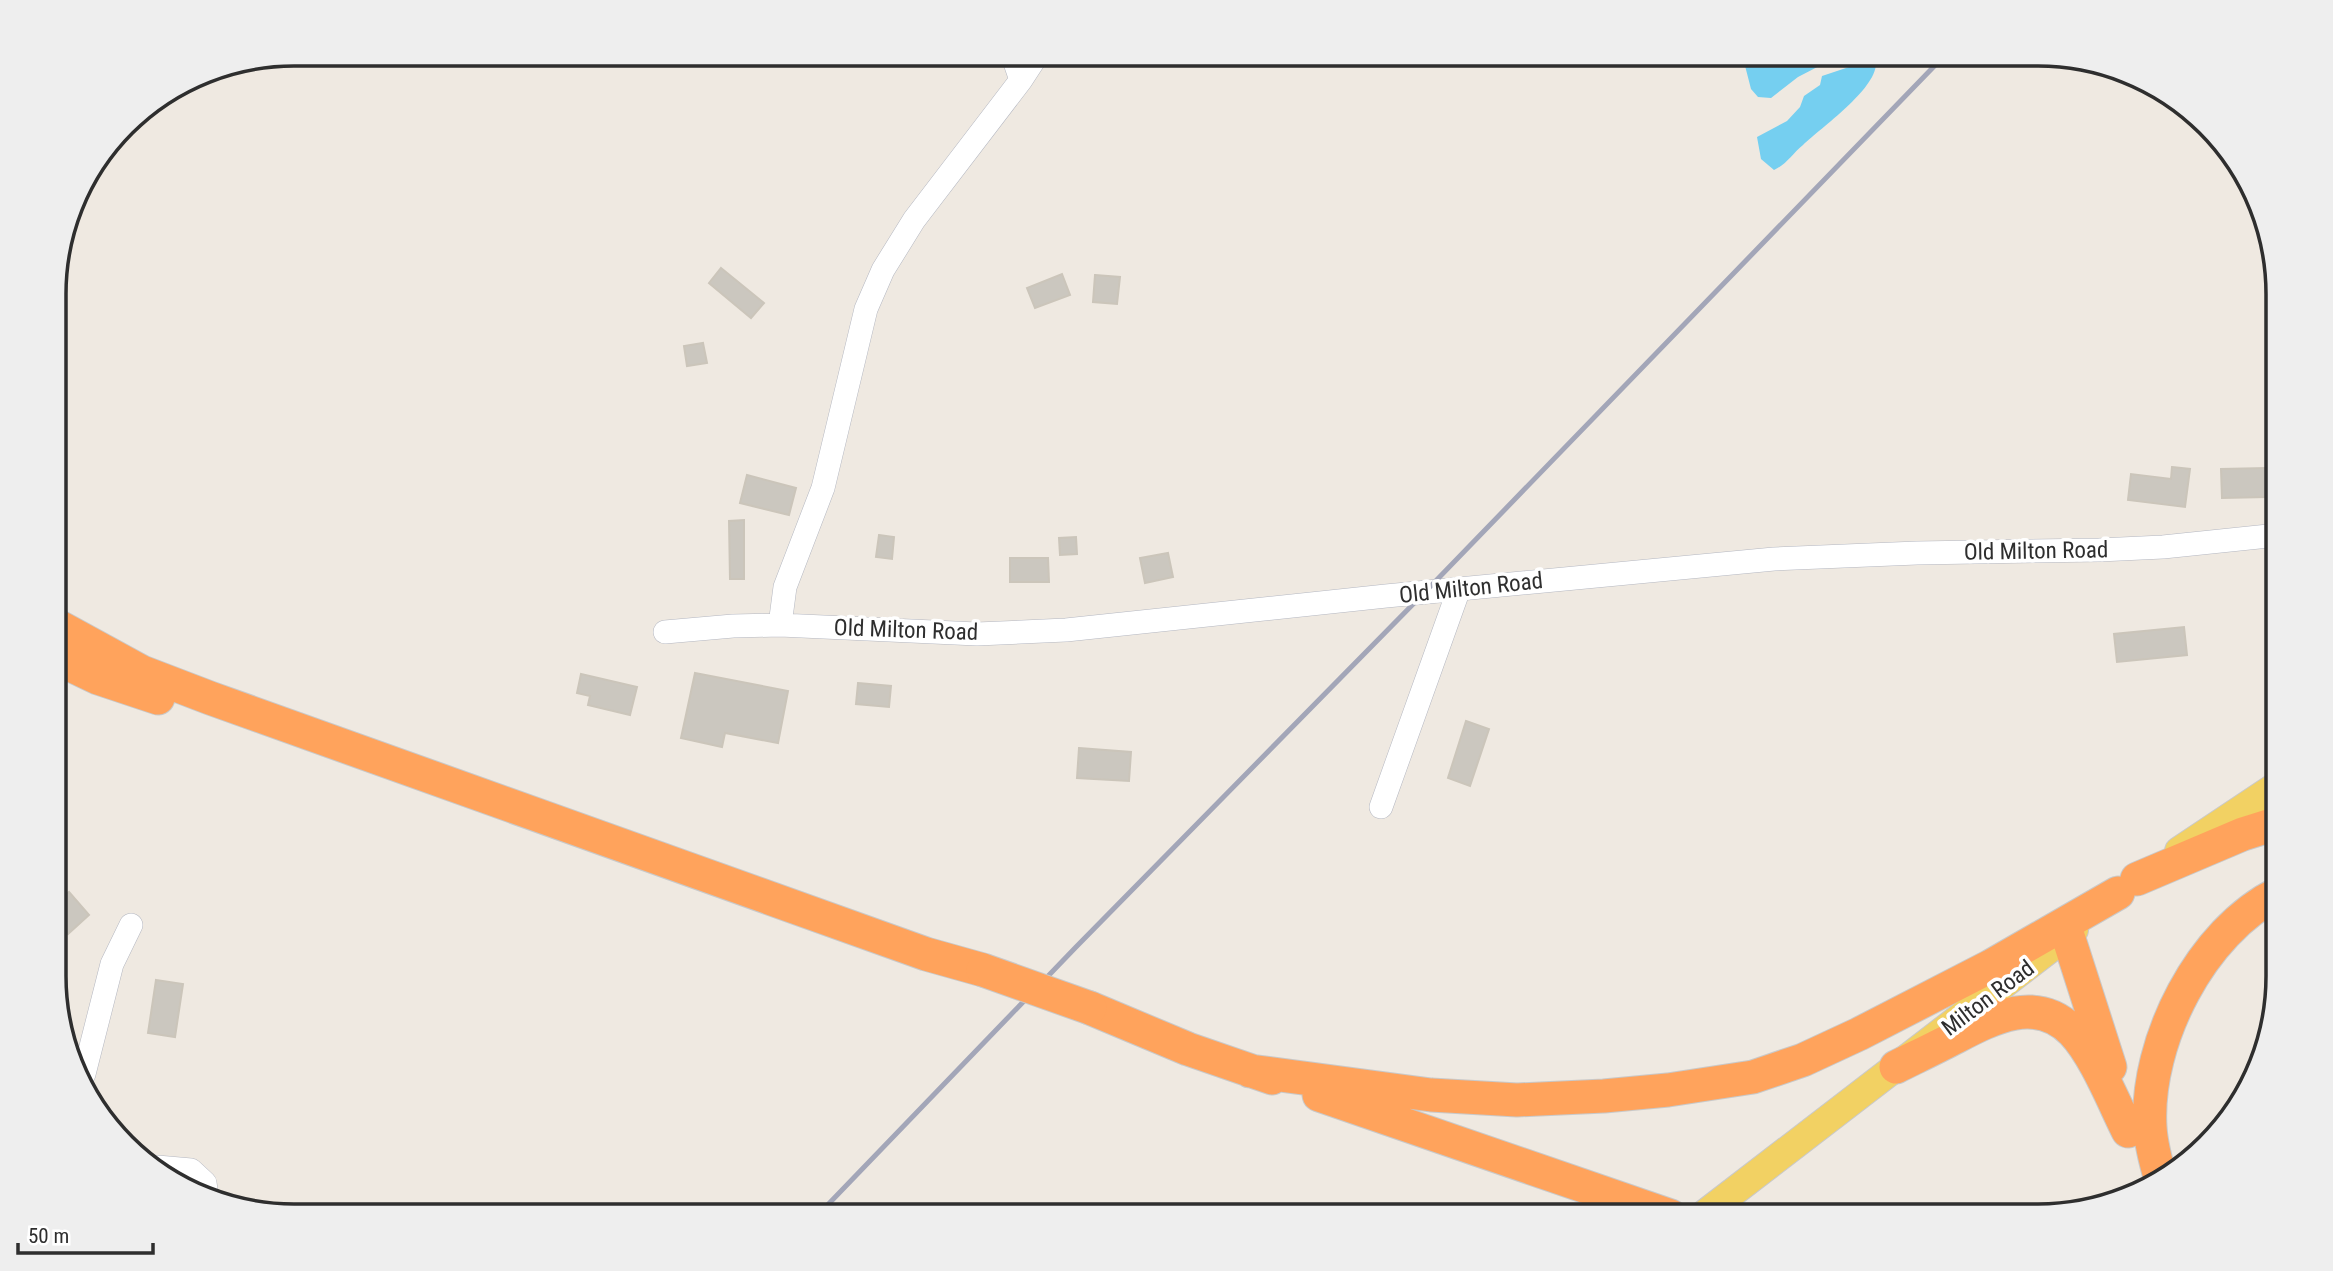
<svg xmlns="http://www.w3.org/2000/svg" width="2333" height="1271" font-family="'Roboto Condensed',sans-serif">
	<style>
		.water { fill: #75cff0 }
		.building { fill: #cbc7bf; stroke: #cbc5ba; stroke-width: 2 }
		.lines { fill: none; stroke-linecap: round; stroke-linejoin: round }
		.minor-casing { stroke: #b4b7c1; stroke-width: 24 }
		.major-casing { stroke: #c9c9c9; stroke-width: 30 }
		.highway-casing { stroke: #c9c9c9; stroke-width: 35 }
		.minor { stroke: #fff; stroke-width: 23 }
		.major { stroke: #f2d163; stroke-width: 28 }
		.highway { stroke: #ffa35c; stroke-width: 33 }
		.rail { stroke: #a3a6b8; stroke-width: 5 }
		.highway-bridge-casing { stroke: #c9c9c9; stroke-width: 35; stroke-linecap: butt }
		.highway-bridge { stroke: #ffa35c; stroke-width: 33 }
		.labels { text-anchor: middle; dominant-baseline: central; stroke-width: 7; stroke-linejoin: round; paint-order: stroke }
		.street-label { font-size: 23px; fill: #2e2e2e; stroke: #fff }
		.rim { fill: none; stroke: #2e2e2e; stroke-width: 3.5 }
	</style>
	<rect width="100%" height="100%" fill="#efe9e1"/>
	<path class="water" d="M1742,54H1850L1825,63L1798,77L1771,98L1758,97L1751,89Z
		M1859,59L1864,64H1876C1875,90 1822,127 1803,145C1792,154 1787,164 1774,170L1761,159L1757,137L1787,121L1800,107L1804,96L1820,85L1822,76L1849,67Z"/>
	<path class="building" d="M721,268L764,303L751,318L709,283Z
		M1062,274L1070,295L1035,308L1027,288Z
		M1095,275L1120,277L1117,304L1093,302Z
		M703,343L707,363L687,366L684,346Z
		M2172,467L2190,469L2185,507L2128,500L2131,474L2171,479Z
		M2267,468V497L2222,498L2221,469Z
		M747,475L796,488L789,515L740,503Z
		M744,520V579H730L729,521Z
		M879,535L894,537L892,559L876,557Z
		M1076,537L1077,554L1060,555L1059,538Z
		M1168,553L1173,577L1145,583L1140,558Z
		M1010,558H1048L1049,582H1010Z
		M2184,627L2187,655L2117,662L2114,634Z
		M695,673L788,691L778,743L725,733L722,747L681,738Z
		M581,674L637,687L630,715L588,705L590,696L577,693Z
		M858,683L891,686L889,707L856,704Z
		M1466,721L1489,729L1470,786L1448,778Z
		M1079,748L1131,752L1129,781L1077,778Z
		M69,892L89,915L68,934L56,920V903Z
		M156,980L183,984L175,1037L148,1033Z"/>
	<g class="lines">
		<defs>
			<path id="minor" d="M1021,80L1038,54
				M780,625L785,587L823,488L866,309L883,270L914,220L1021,80L1012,54
				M665,632L733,626L780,625L977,634L1066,630L1386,596L1774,559L1917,553L2099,550L2163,547L2278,535
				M1381,807L1459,589
				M84,1074L112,964L131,925
				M157,1167L191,1170L205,1183L207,1196"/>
			<path id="major" d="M2179,851L2278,785
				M1702,1216L2074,930"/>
			<path id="highway" d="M56,625L142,672L210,698L926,954L983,970
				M56,658L98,678L158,698
				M2137,879L2243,834L2278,823
				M2068,936L2110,1067
				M1090,1008L1188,1049L1272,1078
				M1896,1067C1916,1057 1935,1048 1954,1038C1992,1018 2037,994 2073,1032C2095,1055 2113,1101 2128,1131
				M1250,1071L1431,1095L1517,1100L1604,1096L1668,1090L1753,1077L1803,1060L1859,1034L1991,966L2118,893
				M1319,1095L1671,1216
				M2161,1180C2156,1163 2151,1145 2150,1127C2145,1042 2201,931 2279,893"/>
		</defs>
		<use href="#minor" class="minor-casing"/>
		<use href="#major" class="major-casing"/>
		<use href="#highway" class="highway-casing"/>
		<use href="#minor" class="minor"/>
		<use href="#major" class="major"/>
		<use href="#highway" class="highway"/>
		<path class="rail" d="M816,1217L1076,947L1425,592L1946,54"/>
		<defs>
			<path id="highway-bridge" d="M983,970L1090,1008"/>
		</defs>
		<use href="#highway-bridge" class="highway-bridge-casing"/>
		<use href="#highway-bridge" class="highway-bridge"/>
	</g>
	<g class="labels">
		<g class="street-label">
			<text transform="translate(2036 551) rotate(-1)">Old Milton Road</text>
			<text transform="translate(1471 588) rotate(-6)">Old Milton Road</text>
			<text transform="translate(906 630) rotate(2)">Old Milton Road</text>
			<text transform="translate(1988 998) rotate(-37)">Milton Road</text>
		</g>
	</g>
	<path d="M0 0H2333V1271H0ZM294 66H2038A228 228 0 0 1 2266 294V976A228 228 0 0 1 2038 1204H294A228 228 0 0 1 66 976V294A228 228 0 0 1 294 66Z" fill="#eee" fill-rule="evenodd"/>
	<path class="rim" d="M294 66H2038A228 228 0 0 1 2266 294V976A228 228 0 0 1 2038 1204H294A228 228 0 0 1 66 976V294A228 228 0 0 1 294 66Z"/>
	<path d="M18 1243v10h135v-10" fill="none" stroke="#2e2e2e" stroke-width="3.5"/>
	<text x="28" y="1243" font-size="21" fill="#2e2e2e" stroke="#ffffff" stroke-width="5" paint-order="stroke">50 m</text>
</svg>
